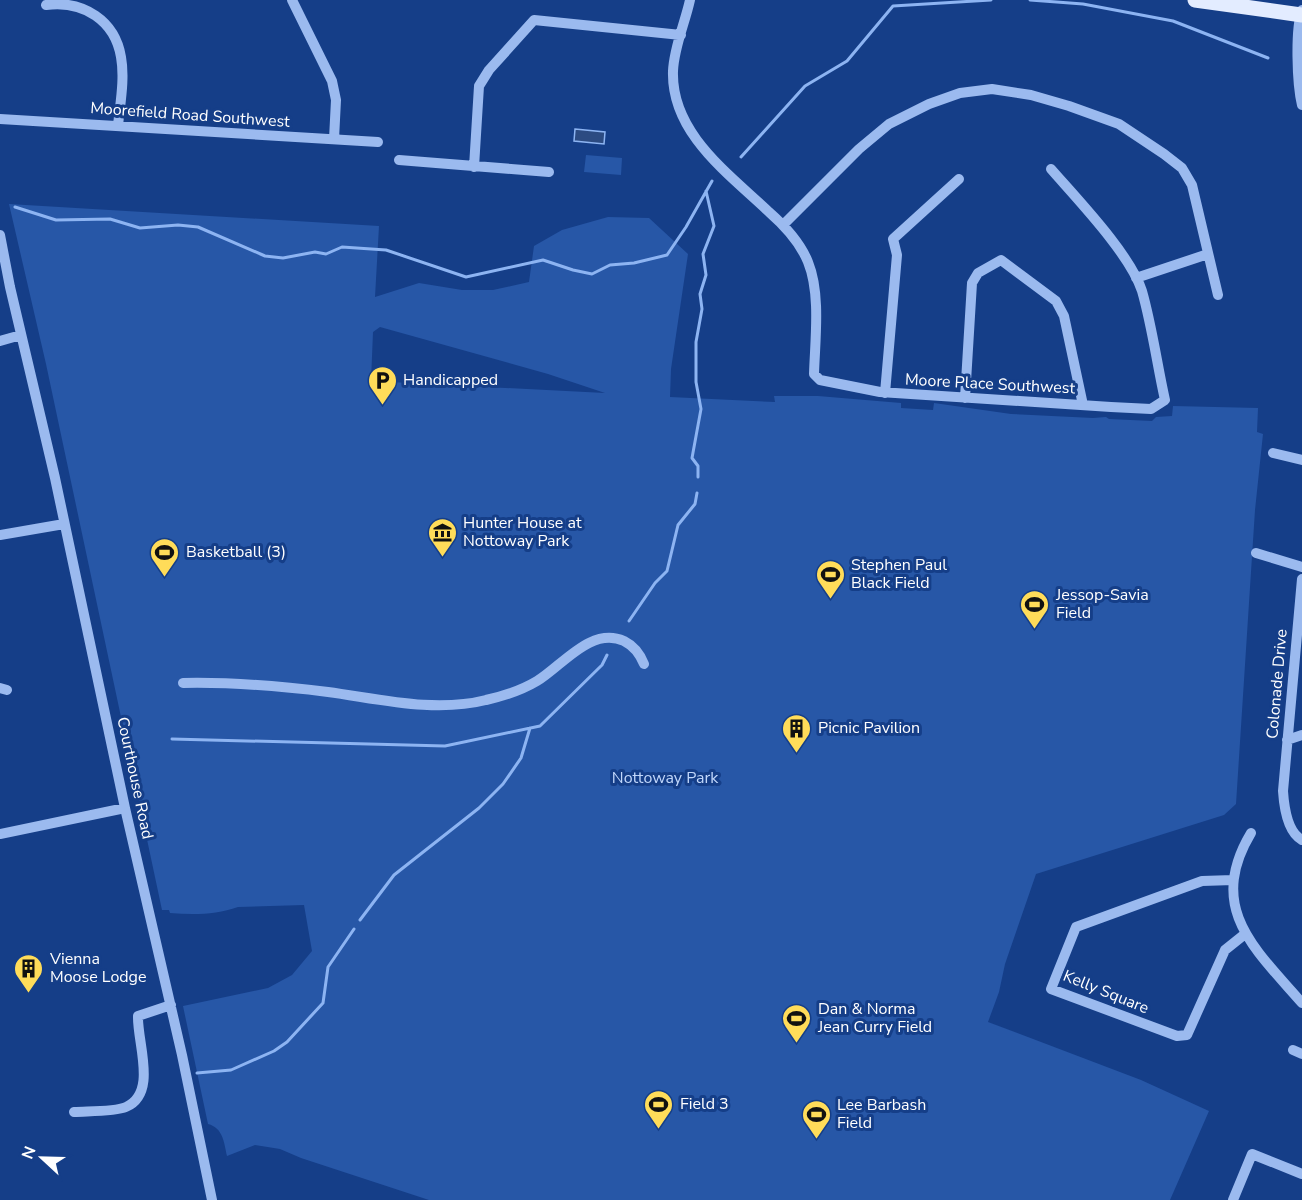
<svg xmlns="http://www.w3.org/2000/svg" width="1302" height="1200" font-family="'Nunito Sans',sans-serif">
	<style>
		.green { fill: #2757a7; fill-rule: evenodd }
		.water { fill: #2c4b82; stroke: #8db4f2; stroke-width: 1.5 }
		.lines { fill: none; stroke-linecap: round; stroke-linejoin: round }
		.stream { stroke: #8db4f2; stroke-width: 3 }
		.minor { stroke: #9bbaef; stroke-width: 10 }
		.major { stroke: #e3ecff; stroke-width: 15 }
		.labels { text-anchor: middle; dominant-baseline: central; stroke-width: 6; stroke-linejoin: round; paint-order: stroke }
		.street-label { font-size: 16px; fill: #fff; stroke: #153e88 }
		.poi-label { font-size: 16px; fill: #fff; stroke: #153e88; text-anchor: start }
		.park-label { font-size: 16px; fill: #c1d7fb; stroke: #153e88 }
	</style>
	<rect width="100%" height="100%" fill="#153e88"/>
	<path class="green" d="M586,155L622,158L621,175L584,172Z
		M9,204L379,226L375,297L419,283L462,290H493L529,282L534,246L562,230L608,217L649,218L688,254L671,369L670,397L775,402L774,396H818L901,403V408L933,410L934,403L1011,414L1093,418L1106,417L1109,419L1152,421L1156,417L1172,416L1173,406L1258,408L1257,432L1263,434L1255,510L1236,804L1224,815L1036,874L1005,964L999,992L988,1022L1141,1080L1209,1111L1170,1200H429L301,1158L280,1149L255,1145L227,1156C224,1142 223,1128 208,1124L183,1006L268,988L292,975L312,951L304,905L238,907C216,915 193,915 170,913L169,910H162L46,364ZM380,327L548,374L605,393L371,381L373,332Z"/>
	<path class="water" d="M575,129L605,132L604,144L574,141Z"/>
	<g class="lines">
		<path class="stream" d="M1030,0L1083,4L1173,21L1268,58
			M741,157L805,86L847,61L893,6L991,0
			M15,207L56,220L110,219L140,228L178,225L198,227L265,256L283,258L315,252L326,254L342,247L386,250L466,277L543,260L573,270L592,274L610,265L634,263L667,255L686,227L712,181
			M698,477V466L692,458L701,409L696,382V342L702,309L700,294L706,275L703,254L714,226L706,191
			M629,621L655,583L667,571L678,525L695,504L697,493
			M172,739L445,746L540,726L602,665L607,655
			M360,920L394,875L479,808L503,784L521,758L530,728
			M197,1073L231,1070L274,1051L287,1042L323,1003L328,967L354,929"/>
		<path class="minor" d="M292,0L332,81L336,100L334,139
			M690,0C685,23 674,47 673,71C671,133 728,173 769,212C785,226 800,242 808,262C821,294 815,340 814,374L820,380L880,392L1111,407L1151,409L1165,400C1157,364 1152,326 1142,291C1130,254 1078,200 1051,169
			M46,5C84,0 115,21 121,57C125,79 120,104 118,126
			M1302,10C1295,30 1297,84 1302,105
			M0,119L378,142
			M399,160L549,172
			M474,167L479,86L489,70L534,20L681,35
			M783,225L859,149L889,124L929,104L960,93L992,89L1031,95L1069,106L1119,124L1164,154L1182,168L1192,185L1218,295
			M0,235L10,287L55,478L125,808L182,1055L212,1200
			M1136,278L1208,254
			M0,341L21,335
			M885,393L897,255L893,239L959,179
			M965,398L972,283L978,273L1001,260L1056,301L1064,316L1083,405
			M1273,453L1302,460
			M0,535L64,524
			M1256,553L1302,567
			M1302,579L1283,791C1284,806 1287,832 1302,840
			M183,683C232,682 280,686 328,692C380,699 435,713 486,700C504,696 522,690 537,681C562,666 591,626 624,641C634,646 640,654 644,664
			M0,688L7,690
			M1287,740L1302,735
			M1251,833C1206,908 1255,949 1302,1003
			M0,834L125,808
			M1233,880L1202,881L1076,927L1051,989L1177,1036L1187,1035L1225,950L1245,934
			M1293,1050L1302,1054
			M74,1112C88,1111 114,1112 126,1107C158,1093 137,1043 138,1016L171,1005
			M1233,1200L1252,1154L1302,1174"/>
		<path class="major" d="M1195,0L1302,15"/>
	</g>
	<defs>
		<symbol id="parking-pin" viewBox="-11 -11 22 30"><path d="M0 17L-7.5 6A9.5 9.5 0 1 1 7.5 6Z" fill="#ffdc59" stroke="#153e88"/><path d="M-3.5-5.5H1a3.5 3.5 0 0 1 0 7H-1V5.5H-3.5ZM-1-3.4V-.6H.8a1.4 1.4 0 0 0 0-2.8Z" fill="#111"/></symbol>
		<symbol id="museum-pin" viewBox="-11 -11 22 30"><path d="M0 17L-7.5 6A9.5 9.5 0 1 1 7.5 6Z" fill="#ffdc59" stroke="#153e88"/><path d="M0-6L6-3V-2H-6V-3ZM-5-1h2V3h-2ZM-1-1h2V3h-2ZM3-1h2V3H3ZM-6 4H6V6H-6Z" fill="#111"/></symbol>
		<symbol id="stadium-pin" viewBox="-11 -11 22 30"><path d="M0 17L-7.5 6A9.5 9.5 0 1 1 7.5 6Z" fill="#ffdc59" stroke="#153e88"/><path d="M0-5a6.5 5 0 1 0 0 10a6.5 5 0 1 0 0-10ZM-3.5-1.8h7v3.6h-7Z" fill="#111"/></symbol>
		<symbol id="building-pin" viewBox="-11 -11 22 30"><path d="M0 17L-7.5 6A9.5 9.5 0 1 1 7.5 6Z" fill="#ffdc59" stroke="#153e88"/><path d="M-4-6H4V6H1V3H-1V6H-4ZM-2.5-4.3h1.7v1.8h-1.7ZM.8-4.3h1.7v1.8H.8ZM-2.5-1h1.7V.8h-1.7ZM.8-1h1.7V.8H.8Z" fill="#111"/></symbol>
	</defs>
	<g fill-rule="evenodd">
		<use href="#parking-pin" x="366" y="364" width="33" height="45"/>
		<use href="#museum-pin" x="426" y="516" width="33" height="45"/>
		<use href="#stadium-pin" x="148" y="536" width="33" height="45"/>
		<use href="#stadium-pin" x="814" y="558" width="33" height="45"/>
		<use href="#stadium-pin" x="1018" y="588" width="33" height="45"/>
		<use href="#building-pin" x="780" y="712" width="33" height="45"/>
		<use href="#building-pin" x="12" y="952" width="33" height="45"/>
		<use href="#stadium-pin" x="780" y="1002" width="33" height="45"/>
		<use href="#stadium-pin" x="642" y="1088" width="33" height="45"/>
		<use href="#stadium-pin" x="800" y="1098" width="33" height="45"/>
	</g>
	<g class="labels">
		<g class="street-label">
			<text transform="translate(190 115) rotate(4)">Moorefield Road Southwest</text>
			<text transform="translate(990 384) rotate(3)">Moore Place Southwest</text>
			<text transform="translate(1277 684) rotate(-85)">Colonade Drive</text>
			<text transform="translate(135 778) rotate(78)">Courthouse Road</text>
			<text transform="translate(1106 992) rotate(22)">Kelly Square</text>
		</g>
		<g class="poi-label">
			<text x="403" y="380">Handicapped</text>
			<text x="463" y="523">Hunter House at<tspan x="463" dy="18">Nottoway Park</tspan></text>
			<text x="186" y="552">Basketball (3)</text>
			<text x="851" y="565">Stephen Paul<tspan x="851" dy="18">Black Field</tspan></text>
			<text x="1056" y="595">Jessop-Savia<tspan x="1056" dy="18">Field</tspan></text>
			<text x="818" y="728">Picnic Pavilion</text>
			<text x="50" y="959">Vienna<tspan x="50" dy="18">Moose Lodge</tspan></text>
			<text x="818" y="1009">Dan &amp; Norma<tspan x="818" dy="18">Jean Curry Field</tspan></text>
			<text x="680" y="1104">Field 3</text>
			<text x="837" y="1105">Lee Barbash<tspan x="837" dy="18">Field</tspan></text>
		</g>
		<g class="park-label">
			<text x="665" y="778">Nottoway Park</text>
		</g>
	</g>
	<g transform="translate(42 1158) rotate(292)" stroke="#153e88" stroke-width="4.5" paint-order="stroke">
	<path d="M0-4.5L10 22L0 15L-10 22Z" fill="#ffffff"/>
	<text y="-9" font-size="16" font-weight="bold" text-anchor="middle" fill="#ffffff">N</text>
	</g>
</svg>
